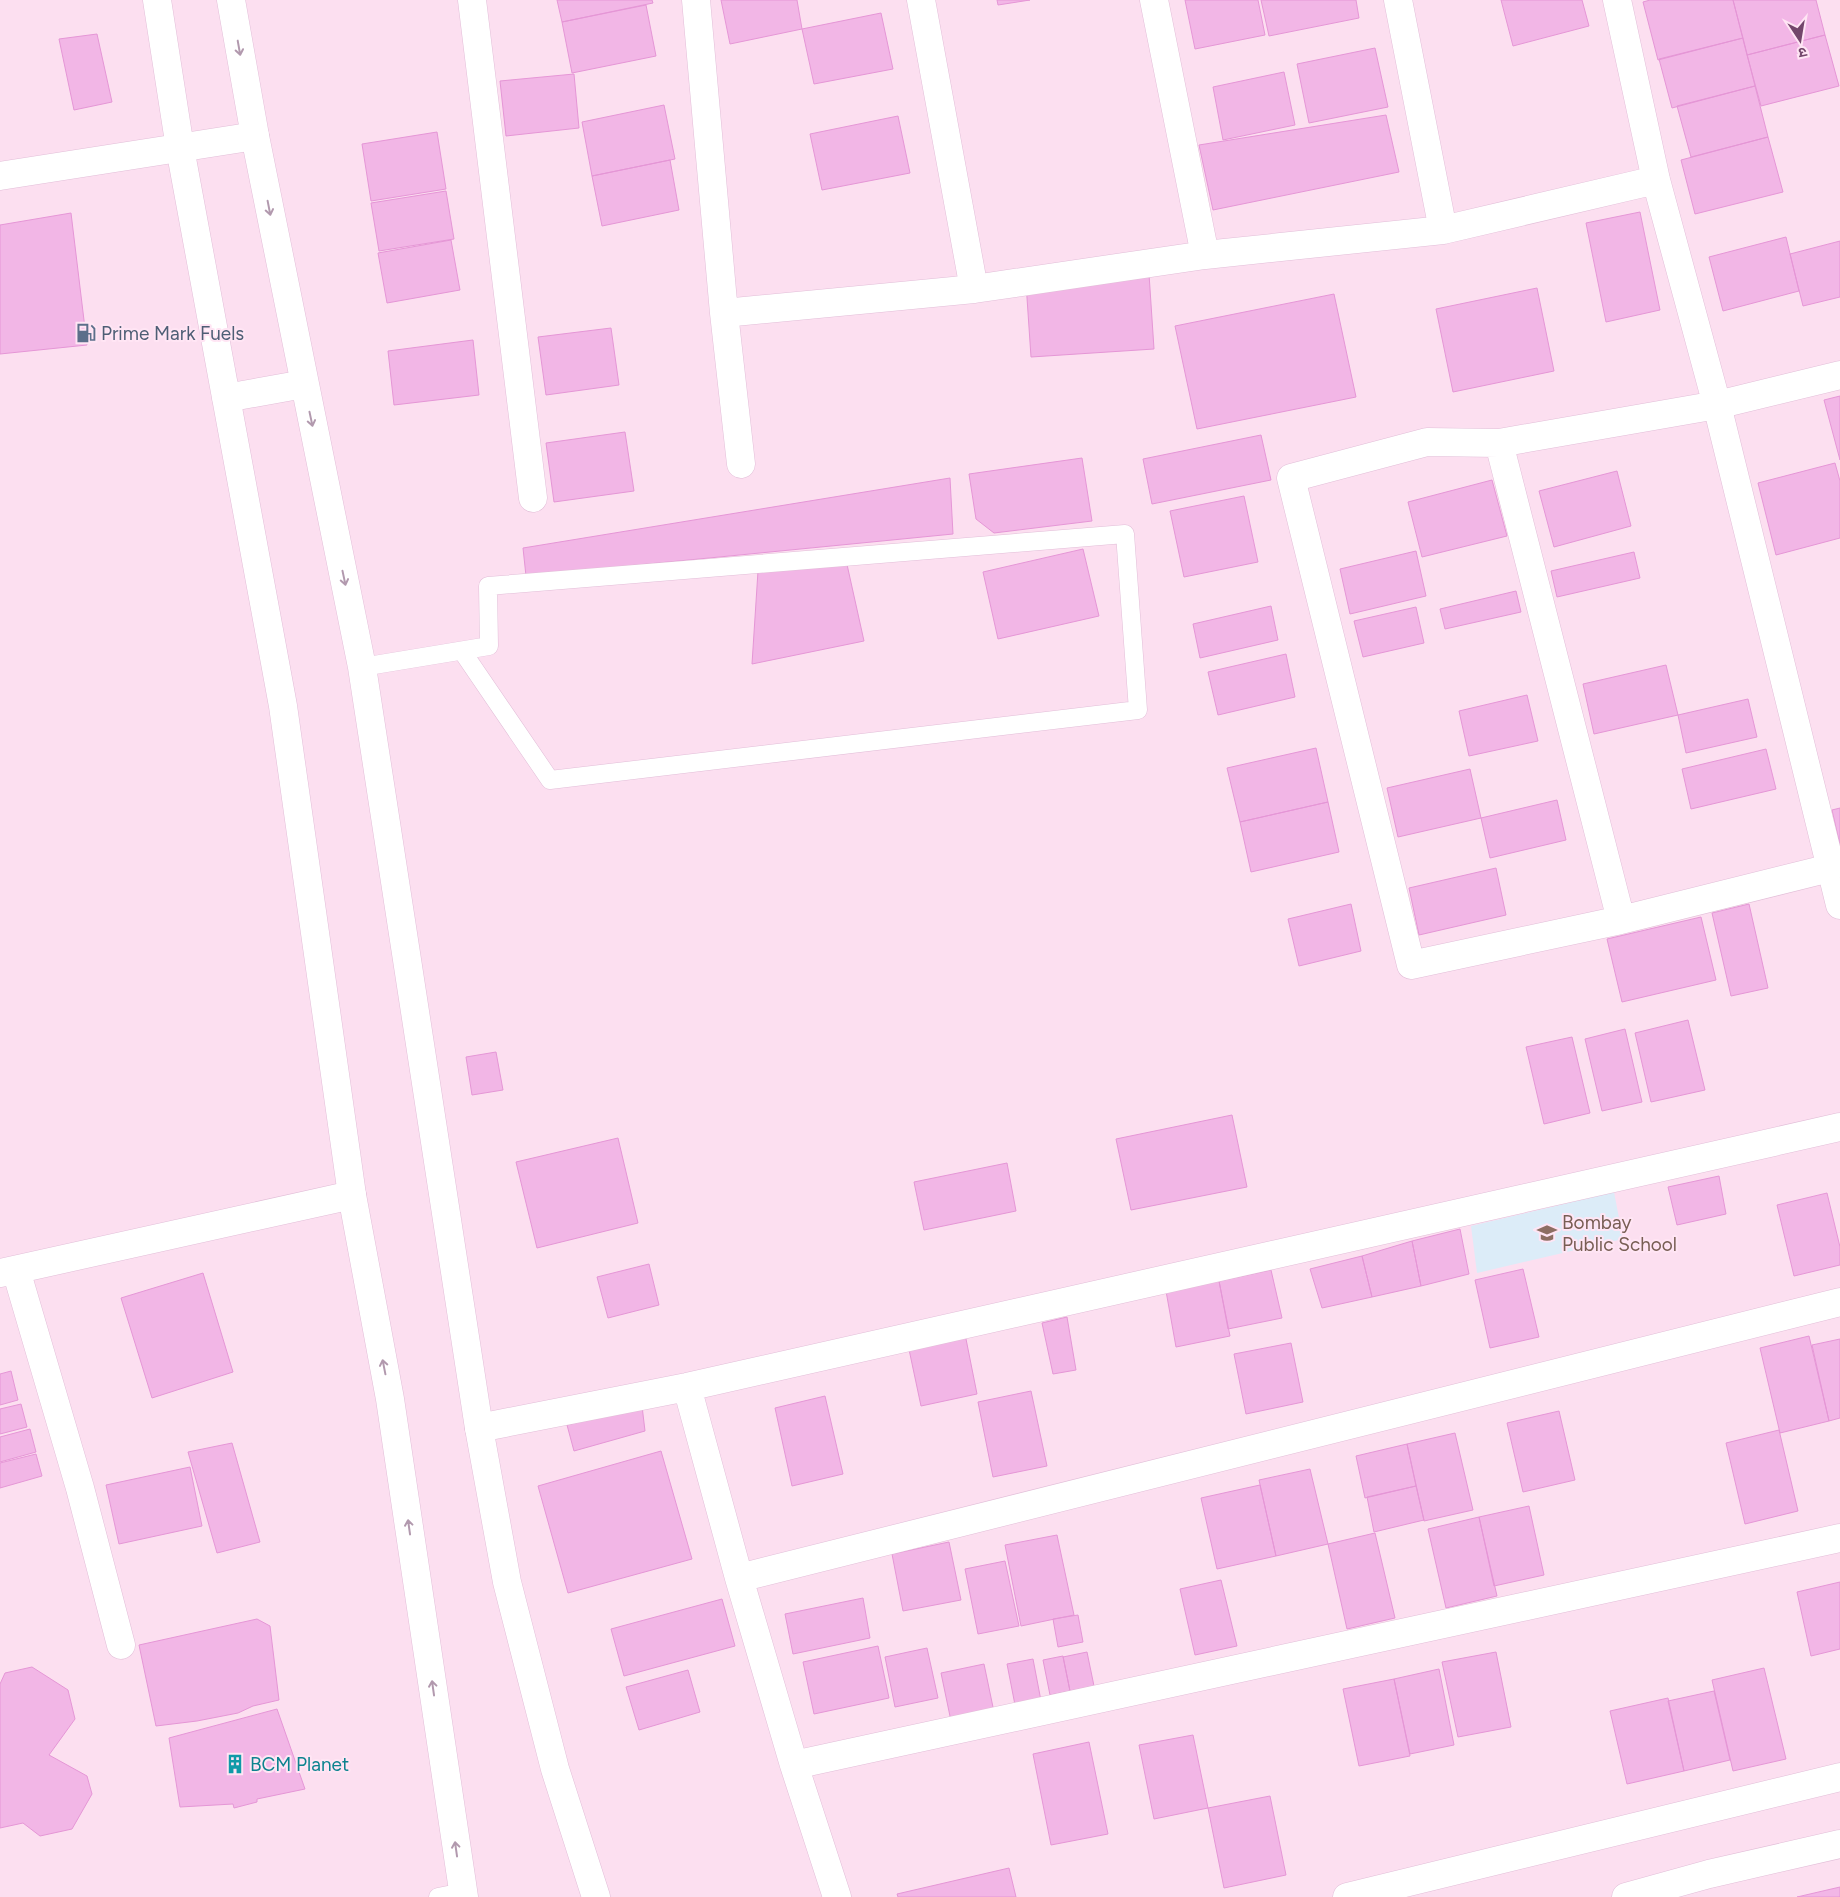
<svg xmlns="http://www.w3.org/2000/svg" width="1840" height="1897" font-family="Figtree,'Noto Sans Devanagari',sans-serif">
	<style>
		.education { fill: #dcecf8 }
		.building { fill: #f2b6e6; stroke: #e596d6 }
		.lines { fill: none; stroke-linecap: round; stroke-linejoin: round }
		.service-casing { stroke: #e2bed8; stroke-width: 19 }
		.minor-casing { stroke: #e2bed8; stroke-width: 29 }
		.tertiary-casing { stroke: #e2bed8; stroke-width: 29 }
		.service { stroke: #fff; stroke-width: 18 }
		.minor { stroke: #fff; stroke-width: 28 }
		.tertiary { stroke: #fff; stroke-width: 28 }
		.oneway { stroke: #b299ae }
		.labels { text-anchor: middle; dominant-baseline: central; stroke-width: 4; stroke-linejoin: round; paint-order: stroke }
		.service-label { font-size: 19px; fill: #4e5e75; stroke: #ffe5f4; text-anchor: start }
		.education-label { font-size: 19px; fill: #785e54; stroke: #ffe5f4; text-anchor: start }
		.culture-label { font-size: 19px; fill: #0d838f; stroke: #ffe5f4; text-anchor: start }
	</style>
	<rect width="100%" height="100%" fill="#fcdff0"/>
	<path class="education" d="M1614,1192L1623,1239L1477,1273L1471,1226Z"/>
	<path class="building" d="M557,0H652L653,3L562,22Z
		M721,0H797L802,29L730,44Z
		M997,0H1030L998,5Z
		M1185,0H1258L1265,35L1195,49Z
		M1261,0H1356L1359,18L1269,36Z
		M1501,0H1582L1589,26L1513,46Z
		M1650,0H1733L1743,38L1658,60L1643,2Z
		M1733,0H1816L1825,35L1747,55Z
		M646,5L656,56L572,73L562,22Z
		M881,13L893,69L814,84L802,29Z
		M97,34L112,102L74,110L59,39Z
		M1825,35L1839,86L1761,106L1747,55Z
		M1743,38L1755,86L1672,108L1659,59Z
		M1375,48L1388,107L1309,123L1297,64Z
		M1284,72L1295,125L1223,140L1213,87Z
		M574,74L579,128L506,136L500,81Z
		M1755,86L1768,137L1691,157L1677,106Z
		M664,105L675,159L592,176L582,122Z
		M1386,115L1399,172L1213,210L1199,145Z
		M898,116L910,173L822,190L810,134Z
		M437,132L446,189L371,201L362,144Z
		M1768,137L1783,192L1695,214L1681,160Z
		M670,160L679,210L602,226L592,176Z
		M446,191L454,239L379,251L371,203Z
		M1640,212L1660,310L1606,322L1586,223Z
		M71,213L87,345L0,354V225Z
		M1786,237L1799,291L1723,311L1709,257Z
		M451,240L460,290L387,303L378,253Z
		M1840,241V297L1803,306L1790,254Z
		M1149,274L1154,349L1031,357L1026,283Z
		M1537,288L1554,371L1453,392L1436,309Z
		M1334,294L1356,397L1197,429L1175,326Z
		M611,328L619,385L546,395L538,337Z
		M473,340L479,395L394,405L388,351Z
		M1840,396V460L1824,400Z
		M625,432L634,491L554,502L546,443Z
		M1261,435L1271,480L1152,504L1143,459Z
		M1082,458L1092,521L994,533L976,519L969,474Z
		M1835,463L1840,481V538L1776,555L1758,483Z
		M1617,471L1631,526L1554,547L1539,491Z
		M950,478L953,534L526,576L523,548Z
		M1492,480L1507,536L1422,557L1408,502Z
		M1244,496L1258,562L1184,577L1170,511Z
		M1083,549L1099,616L998,639L983,572Z
		M1416,551L1426,596L1350,614L1340,569Z
		M1634,552L1640,578L1557,597L1551,571Z
		M846,560L864,641L752,664L758,571Z
		M1516,591L1521,612L1445,629L1440,609Z
		M1271,606L1278,640L1200,658L1193,624Z
		M1416,607L1424,643L1363,657L1354,621Z
		M1286,654L1295,697L1218,715L1208,672Z
		M1666,665L1678,715L1594,734L1583,684Z
		M1527,695L1538,741L1469,756L1459,711Z
		M1748,699L1757,737L1686,753L1678,715Z
		M1316,748L1328,802L1240,822L1227,768Z
		M1766,749L1776,789L1691,809L1682,769Z
		M1470,769L1481,818L1398,837L1387,788Z
		M1557,800L1566,840L1490,858L1481,818Z
		M1328,802L1339,852L1251,872L1240,822Z
		M1840,808V845L1832,810Z
		M1496,868L1506,915L1419,935L1409,888Z
		M1351,904L1361,951L1299,966L1288,919Z
		M1749,904L1768,988L1731,996L1712,913Z
		M1701,917L1716,980L1622,1002L1607,939Z
		M1688,1020L1705,1090L1651,1102L1635,1033Z
		M1625,1029L1642,1102L1602,1111L1585,1039Z
		M1572,1037L1590,1113L1544,1124L1526,1047Z
		M496,1052L503,1090L472,1095L466,1057Z
		M1232,1115L1247,1187L1131,1210L1116,1139Z
		M618,1138L638,1223L537,1248L516,1162Z
		M1007,1163L1016,1211L924,1230L914,1182Z
		M1719,1176L1726,1214L1677,1225L1668,1187Z
		M1827,1193L1840,1247V1265L1794,1276L1777,1205Z
		M1460,1229L1469,1274L1421,1286L1412,1241Z
		M1412,1241L1421,1286L1372,1297L1362,1256Z
		M1362,1256L1372,1297L1322,1308L1310,1269Z
		M649,1264L659,1305L608,1318L597,1277Z
		M1523,1269L1539,1337L1490,1348L1475,1280Z
		M1271,1270L1282,1318L1228,1329L1219,1281Z
		M203,1273L233,1372L152,1398L121,1298Z
		M1219,1281L1230,1336L1176,1347L1166,1291Z
		M1067,1317L1076,1370L1053,1374L1042,1323Z
		M964,1329L977,1394L921,1406L907,1340Z
		M1809,1336L1829,1421L1780,1433L1760,1348Z
		M1840,1339V1418L1829,1421L1812,1345Z
		M1291,1343L1303,1402L1246,1414L1234,1354Z
		M11,1371L18,1400L0,1405V1374Z
		M1031,1391L1047,1466L993,1477L978,1402Z
		M825,1396L843,1474L792,1486L775,1408Z
		M21,1404L27,1427L0,1434V1409Z
		M642,1406L645,1431L574,1451L567,1425Z
		M1559,1411L1575,1480L1523,1492L1507,1423Z
		M30,1429L36,1452L0,1462V1437Z
		M1779,1430L1798,1511L1745,1524L1726,1443Z
		M1455,1433L1473,1510L1424,1521L1407,1444Z
		M232,1443L260,1542L217,1553L188,1452Z
		M1407,1444L1416,1486L1365,1498L1356,1456Z
		M661,1451L692,1559L568,1593L538,1486Z
		M36,1454L42,1476L0,1488V1463Z
		M190,1467L202,1526L119,1544L106,1485Z
		M1310,1469L1328,1544L1276,1556L1259,1480Z
		M1260,1485L1276,1556L1217,1569L1201,1498Z
		M1416,1486L1424,1520L1374,1532L1367,1497Z
		M1529,1506L1544,1575L1494,1586L1479,1517Z
		M1479,1517L1497,1596L1446,1608L1428,1529Z
		M1375,1533L1395,1618L1347,1629L1328,1544Z
		M1057,1535L1074,1615L1021,1626L1005,1545Z
		M949,1542L961,1600L903,1611L892,1554Z
		M1005,1561L1019,1626L978,1634L965,1569Z
		M1221,1580L1237,1646L1195,1655L1180,1589Z
		M1840,1582V1649L1811,1656L1797,1592Z
		M863,1598L870,1638L793,1654L785,1614Z
		M722,1599L735,1646L624,1676L611,1629Z
		M1078,1615L1083,1642L1058,1647L1053,1619Z
		M257,1619L270,1626L279,1700L253,1706L238,1713L197,1721L156,1726L139,1645Z
		M878,1646L889,1698L814,1714L803,1662Z
		M927,1648L938,1698L895,1707L885,1657Z
		M1087,1652L1094,1686L1070,1691L1063,1657Z
		M1496,1652L1511,1727L1458,1737L1442,1662Z
		M1063,1656L1070,1691L1050,1695L1043,1660Z
		M1033,1659L1042,1706L1016,1710L1007,1664Z
		M984,1664L994,1712L951,1721L941,1673Z
		M32,1667L68,1690L75,1719L49,1755L87,1776L92,1794L72,1829L40,1836L23,1823L0,1828V1684L5,1673Z
		M1764,1668L1786,1759L1733,1771L1712,1680Z
		M1439,1669L1454,1745L1410,1754L1394,1679Z
		M688,1670L700,1712L639,1730L626,1687Z
		M1394,1679L1410,1756L1359,1766L1343,1689Z
		M1714,1691L1730,1760L1684,1771L1668,1701Z
		M1668,1698L1684,1771L1627,1784L1610,1711Z
		M277,1709L305,1789L257,1799V1802L234,1808L233,1804L180,1807L169,1738Z
		M1193,1735L1208,1808L1154,1819L1139,1745Z
		M1089,1742L1108,1834L1051,1845L1033,1754Z
		M1270,1796L1286,1875L1224,1888L1208,1808Z
		M1009,1868L1016,1897H898L897,1894Z
		M1840,1887V1897H1797Z"/>
	<g class="lines">
		<defs>
			<path id="service" d="M362,667L489,646L488,586L1125,534L1138,710L550,780L462,651
				M438,1897L463,1892"/>
			<path id="minor" d="M472,0L533,498
				M696,0L724,313
				M1154,0L1205,255L1443,230
				M1398,0L1443,230L1656,180
				M1617,0L1656,180L1717,405L1840,375
				M0,176L255,136
				M974,289L1205,255
				M1499,443L1621,920
				M741,464L724,313L974,289L921,0
				M1830,868L1621,920L1411,965L1291,478L1427,442L1499,443L1717,405L1840,905
				M16,1270L80,1488L121,1645
				M0,1273L352,1195
				M687,1387L739,1578
				M479,1428L687,1387L1840,1127
				M794,1765L739,1578L1840,1302
				M837,1897L794,1765L1840,1538
				M1347,1897L1840,1777
				M1626,1897L1709,1874L1840,1844"/>
			<path id="tertiary" d="M157,0L180,148L283,706L352,1195L390,1399L464,1897
				M231,0L255,136L362,667L479,1428L507,1582L555,1769L596,1897
				M226,398L304,384"/>
		</defs>
		<use href="#service" class="service-casing"/>
		<use href="#minor" class="minor-casing"/>
		<use href="#tertiary" class="tertiary-casing"/>
		<use href="#service" class="service"/>
		<use href="#minor" class="minor"/>
		<use href="#tertiary" class="tertiary"/>
	</g>
	<defs><path id="oneway-shaft" d="M-6 0H5M1.5-3L5.5 0L1.5 3" fill="none" stroke-width="1.6" stroke-linecap="round" stroke-linejoin="round" transform="scale(1.25)"/></defs>
	<g class="oneway">
		<use href="#oneway-shaft" transform="translate(239 48) rotate(80)"/>
		<use href="#oneway-shaft" transform="translate(269 208) rotate(79)"/>
		<use href="#oneway-shaft" transform="translate(311 419) rotate(78)"/>
		<use href="#oneway-shaft" transform="translate(344 578) rotate(78)"/>
		<use href="#oneway-shaft" transform="translate(384 1367) rotate(-101)"/>
		<use href="#oneway-shaft" transform="translate(409 1527) rotate(-98)"/>
		<use href="#oneway-shaft" transform="translate(433 1688) rotate(-98)"/>
		<use href="#oneway-shaft" transform="translate(456 1849) rotate(-98)"/>
	</g>
	<defs>
		<symbol id="fuel-bare" viewBox="-9 -9 18 18"><path d="M-5.5-6h7V0h2V4h1.3V-2.5L3-4.5l.8-.8L6-3V5H2.5V1h-1V6h-7ZM-4.2-4.7v3.2H.2V-4.7Z" fill="#5c6f8a" stroke="#ffe5f4" stroke-width="2.5" paint-order="stroke"/></symbol>
		<symbol id="school-bare" viewBox="-9 -9 18 18"><path d="M0-5L7-2L0 1L-7-2ZM-4 1L0 2.5L4 1V4Q0 6-4 4Z" fill="#8d6e63" stroke="#ffe5f4" stroke-width="2.5" paint-order="stroke"/></symbol>
		<symbol id="building-bare" viewBox="-9 -9 18 18"><path d="M-4-6H4V6H1V3H-1V6H-4ZM-2.5-4.3h1.7v1.8h-1.7ZM.8-4.3h1.7v1.8H.8ZM-2.5-1h1.7V.8h-1.7ZM.8-1h1.7V.8H.8Z" fill="#0f9aa8" stroke="#ffe5f4" stroke-width="2.5" paint-order="stroke"/></symbol>
	</defs>
	<g fill-rule="evenodd">
		<use href="#fuel-bare" x="72" y="319" width="28" height="28"/>
		<use href="#school-bare" x="1533" y="1219" width="28" height="28"/>
		<use href="#building-bare" x="221" y="1750" width="28" height="28"/>
	</g>
	<g class="labels">
		<g class="service-label">
			<text x="101" y="333">Prime Mark Fuels</text>
		</g>
		<g class="education-label">
			<text x="1562" y="1222">Bombay<tspan x="1562" dy="22">Public School</tspan></text>
		</g>
		<g class="culture-label">
			<text x="250" y="1764">BCM Planet</text>
		</g>
	</g>
	<g transform="translate(1800 40) rotate(168)" stroke="#ffe5f4" stroke-width="4" paint-order="stroke">
	<path d="M0-4L9 19L0 12L-9 19Z" fill="#73466b"/>
	<text y="-8" font-size="14" font-weight="bold" text-anchor="middle" fill="#73466b">उ</text>
	</g>
</svg>
